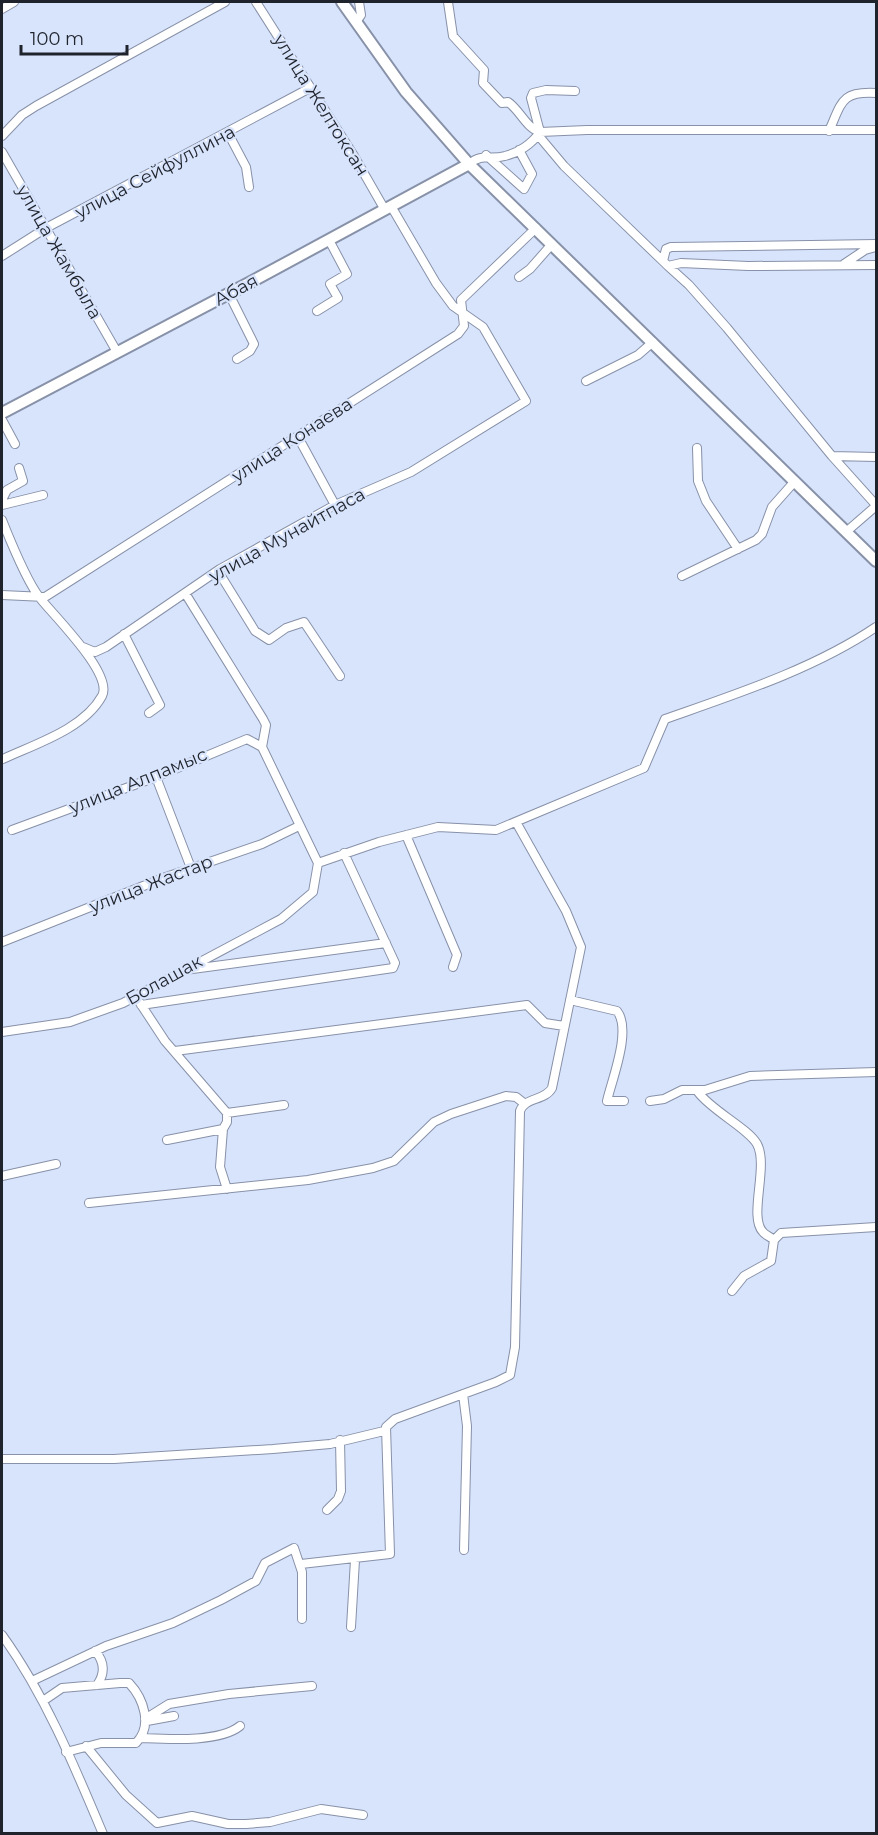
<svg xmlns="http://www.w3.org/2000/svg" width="878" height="1835" font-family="Montserrat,sans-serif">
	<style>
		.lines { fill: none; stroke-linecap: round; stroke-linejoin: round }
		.street-casing { stroke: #8791a8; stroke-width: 10 }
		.secondary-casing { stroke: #8791a8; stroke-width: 14 }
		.street { stroke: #fff; stroke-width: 8 }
		.secondary { stroke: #fff; stroke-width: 10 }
		.labels { text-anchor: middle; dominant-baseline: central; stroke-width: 4.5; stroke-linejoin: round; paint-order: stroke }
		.street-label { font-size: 18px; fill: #1f232c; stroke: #d8e4fc }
	</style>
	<rect width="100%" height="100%" fill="#d8e4fc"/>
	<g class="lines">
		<defs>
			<path id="street" d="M256,2L354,156L385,210
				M448,2L453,36L484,70L483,83L502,103L508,102C520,110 526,128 540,132L587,130H876
				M2,9L14,2
				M356,22L361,15L359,2
				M829,131C842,102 841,91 876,93
				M228,133L246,167L249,187
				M538,135L564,166L668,266L681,263L748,266L876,265
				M2,136L22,115L36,106L225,2
				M2,152L117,352
				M486,155L524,189L532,174L519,150
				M469,164C482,153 490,160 505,156C518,153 532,144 540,132L531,98L533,93L546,90L575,91
				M2,256L46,228L310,88
				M663,261L666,249L671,247L876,244
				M844,264L865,250L876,247
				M668,266L689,285L727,328L832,456L876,457
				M519,277L530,269L552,244
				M229,294L254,344L250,351L237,359
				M317,311L338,298L330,284L347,274L329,240
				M586,381L638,355L653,342
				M2,420L15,444
				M298,437L335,505
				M697,448L698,481L706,501L738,549
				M832,456L876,505
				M2,500L7,490L23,481L19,468
				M2,505L43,495
				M2,520C10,540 27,582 40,598C52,614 114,674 102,696C84,729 35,744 3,759
				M846,532L876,506
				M218,571L255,631L269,640L286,628L304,622L340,676
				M682,576L756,540L762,534L772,507L795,481
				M2,595L45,597L458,334L464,326L461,300L536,228
				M124,634L160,705L149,713
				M83,647L95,652L106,647L220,569L335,505L411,472L526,401L483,327L453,306L436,283L391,206
				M156,777L191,868
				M12,830L156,777L247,739L262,747
				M406,835L457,955L453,967
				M318,863L379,842L438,827L496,830L644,768L665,719C736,694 814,669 876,627
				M2,942L166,877L262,844L299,826
				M185,970L386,943
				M570,1000L617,1011C632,1030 612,1079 607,1101H624
				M140,1003L165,1041L227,1113L284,1105
				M141,1005L393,968L395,963L344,853
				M2,1032L70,1022L123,1003L281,919L313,892L318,863L262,747L266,725L263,719L185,593
				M175,1051L527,1005L545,1023L564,1026
				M698,1092C712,1111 748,1128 757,1144C769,1166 748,1217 763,1232C765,1235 771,1237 774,1240
				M650,1101L664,1099L682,1090H705L750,1076L876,1072
				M223,1129L220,1167L227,1189
				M167,1140L223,1129L227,1122V1113
				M2,1176L56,1164
				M89,1203L308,1180L373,1168L394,1161L434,1122L451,1114L506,1096L516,1097L525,1104
				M732,1291L744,1276L771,1261L774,1240L781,1233L876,1227
				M463,1394L467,1426L464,1550
				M2,1459H114L273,1449L330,1444L384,1431
				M327,1510L338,1499L341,1491L340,1440
				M301,1564L390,1554L386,1427L395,1419L496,1382L510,1375L515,1347L520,1111C525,1097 545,1101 552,1088L581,947L566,911L516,822
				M351,1627L355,1560
				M2,1635C45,1695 74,1765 103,1834
				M95,1651C105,1662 105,1674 97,1685
				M32,1681L106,1646L173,1623L221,1600L256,1581L265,1563L294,1548L302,1572V1619
				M43,1701L62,1688L120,1683H129C144,1699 153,1726 136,1743H101L66,1752
				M145,1719L169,1704L229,1694L312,1686
				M147,1721L174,1716
				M140,1738C166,1739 219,1743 240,1726
				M86,1746L126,1795L157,1823L192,1816L228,1824H246L270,1822L321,1809L363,1815"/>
			<path id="secondary" d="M342,2L406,92L469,164L876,561
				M2,413L249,283L469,164"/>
		</defs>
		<use href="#street" class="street-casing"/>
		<use href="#secondary" class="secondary-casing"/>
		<use href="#street" class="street"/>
		<use href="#secondary" class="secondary"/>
	</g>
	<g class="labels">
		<g class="street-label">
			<text transform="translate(321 105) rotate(58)">улица Желтоксан</text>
			<text transform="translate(155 172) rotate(-28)">улица Сейфуллина</text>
			<text transform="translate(59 252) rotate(60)">улица Жамбыла</text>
			<text transform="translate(236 290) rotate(-28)">Абая</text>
			<text transform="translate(292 440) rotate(-33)">улица Конаева</text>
			<text transform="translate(287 535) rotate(-29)">улица Мунайтпаса</text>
			<text transform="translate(138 781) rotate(-22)">улица Алпамыс</text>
			<text transform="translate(151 884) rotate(-21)">улица Жастар</text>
			<text transform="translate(164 980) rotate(-29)">Болашак</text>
		</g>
	</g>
	<rect width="878" height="1835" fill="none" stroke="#1f232c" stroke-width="6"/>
	<path d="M21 45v9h106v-9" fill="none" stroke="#1f232c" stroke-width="3"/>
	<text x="30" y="45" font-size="18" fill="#1f232c" stroke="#d8e4fc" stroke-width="4.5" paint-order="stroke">100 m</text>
</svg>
